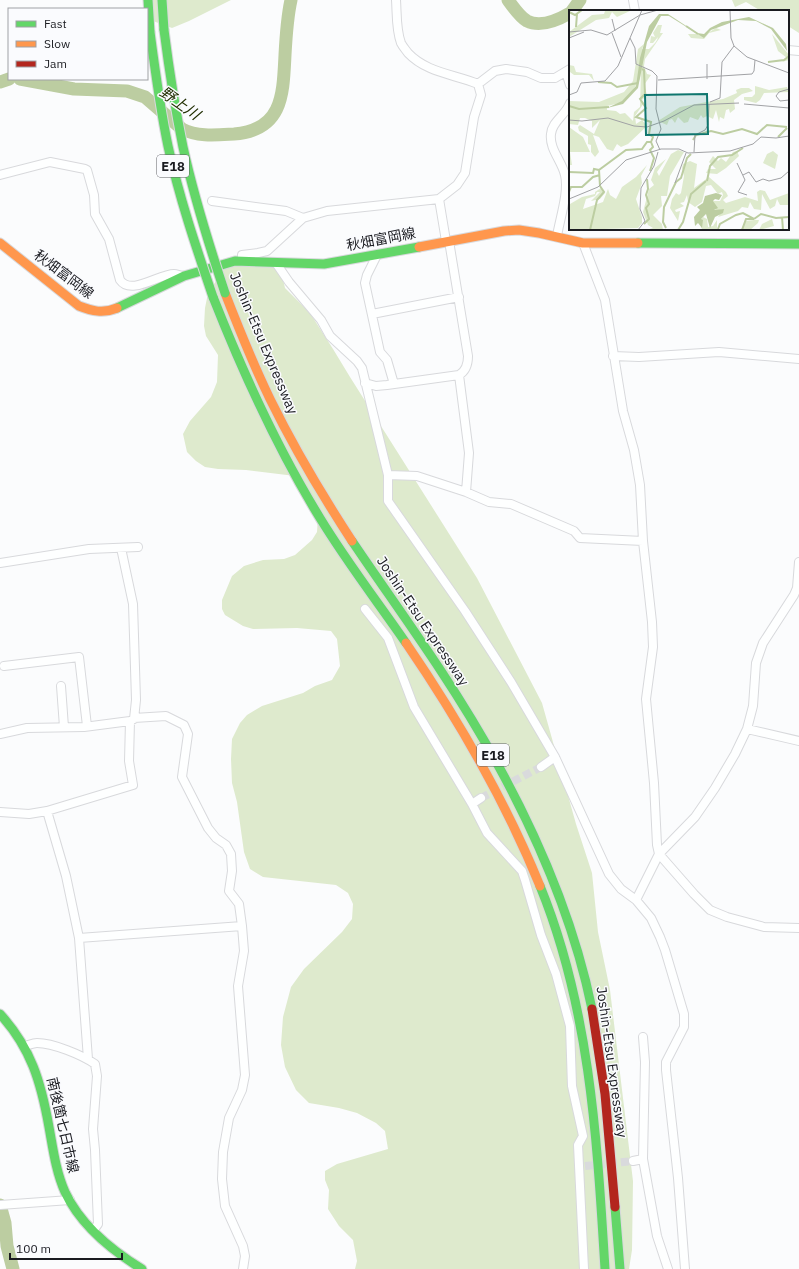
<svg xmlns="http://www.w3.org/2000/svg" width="799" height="1269" font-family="'IBM Plex Sans','Noto Sans JP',sans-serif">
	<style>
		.green { fill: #deeacd }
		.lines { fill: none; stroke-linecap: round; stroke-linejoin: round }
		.river { stroke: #bccda1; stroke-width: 13 }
		.street-tunnel { stroke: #d9dadc; stroke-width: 8; stroke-dasharray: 8 4; stroke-linecap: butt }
		.street-casing { stroke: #d8d9dc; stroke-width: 10 }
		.fast-casing { stroke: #d8d9dc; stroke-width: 11 }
		.slow-casing { stroke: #d8d9dc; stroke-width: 11 }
		.jam-casing { stroke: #d8d9dc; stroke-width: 11 }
		.street { stroke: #feffff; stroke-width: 8 }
		.fast { stroke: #63d668; stroke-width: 9 }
		.slow { stroke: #ff974d; stroke-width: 9 }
		.jam { stroke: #b3261e; stroke-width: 9 }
		.fast-bridge-casing { stroke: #d8d9dc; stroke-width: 11; stroke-linecap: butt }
		.fast-bridge { stroke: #63d668; stroke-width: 9 }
		.labels { text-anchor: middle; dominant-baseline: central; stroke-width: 3; stroke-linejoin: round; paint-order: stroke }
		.shield { fill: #fafbfe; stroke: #5d5e63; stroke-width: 1 }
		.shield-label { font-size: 13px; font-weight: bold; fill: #1a1b20 }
		.street-label { font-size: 14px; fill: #1a1b20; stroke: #fafbfe }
		.water-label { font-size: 15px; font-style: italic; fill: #212f00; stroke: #fafbfe }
		.inset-river { fill: none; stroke: #bccda1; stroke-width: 2 }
		.inset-road { fill: none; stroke: #a1a2a5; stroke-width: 1 }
		.view { fill: #0f766e; fill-opacity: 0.15; stroke: #0f766e; stroke-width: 2 }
		.inset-edge { fill: none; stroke: #1a1b20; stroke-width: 2 }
	</style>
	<rect width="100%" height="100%" fill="#fbfcfd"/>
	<path class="green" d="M143,0H231L189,21L172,28L153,21Z
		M732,0H799V33L788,26V11H761L746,2L735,7Z
		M266,257L281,271L285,288L310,313L333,349L350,377L477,578L542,703L576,824L592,873L598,932L610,990L633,1181L632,1250L629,1269H355L357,1261L353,1240L339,1226L328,1209L329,1190L325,1180V1171L337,1164L388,1149L385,1131L376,1123L357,1113L339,1108L309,1103L296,1090L285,1067L281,1045L283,1017L291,987L304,969L342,932L352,919L353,904L348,893L336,885L263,877L250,869L244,852L237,802L232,783L231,759L232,739L240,723L247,715L262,706L303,693L315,686L332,680L340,666L337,639L331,631L297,628L253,629L243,626L225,615L222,609V600L232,576L244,566L263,560L284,559L295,555L312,540L317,532L318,517L295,476L246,470L218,469L205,467L196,461L187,452L183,434L190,421L211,397L217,382L218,355L206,336L204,326L205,308L208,293L227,265Z"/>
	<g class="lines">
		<path class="river" d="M508,0C513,7 520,17 527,21C541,28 558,20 570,13
			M572,11L580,0
			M20,79L74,89L127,91L145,97L182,129C198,137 216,135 234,134C283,130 283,95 285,55C286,36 287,18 291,0
			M0,82L9,79
			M0,1205L5,1223L7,1246L13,1269"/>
		<path class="street-tunnel" d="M481,798L541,767
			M585,1166L633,1161"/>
		<defs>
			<path id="street" d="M396,0C397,14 396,30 401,43C403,47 406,50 408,53C427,73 454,74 478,84
				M633,0L635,11
				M788,50L799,51
				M566,72L570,85
				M478,84L495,71L506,69L527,72L541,78H555L570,69
				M0,175L50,162L85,169L87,170L94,195L95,214L109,239L120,280C131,296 159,274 174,274C177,274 181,276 184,276
				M439,199L446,241
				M212,201L286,211L303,218
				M557,236C560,218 569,192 565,175C562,161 549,149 551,134C552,121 566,115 570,103
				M583,243L605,300L623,411L634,450L640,485L643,541L652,622L653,647L646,699L654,783L657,845L659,854L694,894L710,910L727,917L764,927L799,928
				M377,255L367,275L365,283L380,352L387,360L394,384
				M242,261V255L258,253L267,251L303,218L327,211L439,199L457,185L465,173L474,117L481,95L478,84
				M276,263L289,282L321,320L330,336L357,361L362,368L388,475V501L465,611L511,682L555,757L609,874L621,889L636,900L651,918L660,937L665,950L684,1014V1027L666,1062V1070L678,1178L685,1269
				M372,314L459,297
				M613,356L639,357L719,352L799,359
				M459,375L469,453L466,492
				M365,383L376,386L387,385L459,375C466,371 468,365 468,356L449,241
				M388,475L417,476L466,492L489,502L511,504L574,531L580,538L643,541
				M0,563L89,549L138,547
				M365,609L388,638L414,707L472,804L487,833L522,871L525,880L541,935L556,974L570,1026L572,1086L583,1136L578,1145L584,1269
				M4,666L79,657L87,726
				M61,686L64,727
				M134,718L166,716L184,725L188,734L182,777L208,828L216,838L226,845L231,854L232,871L229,891L239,904L242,926
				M747,729L799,741
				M0,734L27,728L84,727L130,721L134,719L136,700L133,604L121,548
				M541,767L555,757
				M472,804L481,798
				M47,811L66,876L79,938L88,1059
				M0,812L29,814L47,811L133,785L129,761L130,721
				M636,900L659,854L695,817L715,788L735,754L747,729L753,706L756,663L763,643L794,595L797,588L799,562
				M79,938L242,926L244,951L238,986L245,1075L242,1090L229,1118L223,1152L222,1179L225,1206L243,1246L245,1256L243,1269
				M643,1037L645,1062L643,1159L657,1236L668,1269
				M25,1046C29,1045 33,1043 37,1043C53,1043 82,1055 95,1064L97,1076L93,1129L95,1150L98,1224L93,1231
				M633,1161L643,1159
				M0,1205L70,1200"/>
			<path id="fast" d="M148,0L150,32
				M162,0L164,30
				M638,243L799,244
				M213,297C243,373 277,448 320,518C346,561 377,601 406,643
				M117,308L184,276L235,261L324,264L419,247
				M352,541C381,584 412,627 441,671C509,774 567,887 592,1009
				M540,886C590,1008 597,1139 605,1269
				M0,1014C31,1048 41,1082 49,1127C53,1149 56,1172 65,1192C81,1226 111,1250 142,1269
				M615,1207L620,1269"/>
			<path id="slow" d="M0,243L79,306C92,311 103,314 117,308
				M419,247L504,231L519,230L539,233L583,243H638
				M225,293C239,329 253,364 270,399C294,448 322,495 352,541
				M406,643C458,719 505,800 540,886"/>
			<path id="jam" d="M592,1009L605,1094L615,1207"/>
		</defs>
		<use href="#street" class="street-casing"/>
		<use href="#fast" class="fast-casing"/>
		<use href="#slow" class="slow-casing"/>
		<use href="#jam" class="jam-casing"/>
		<use href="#street" class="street"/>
		<use href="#fast" class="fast"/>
		<use href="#slow" class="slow"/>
		<use href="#jam" class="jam"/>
		<defs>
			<path id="fast-bridge" d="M164,30C169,69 175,108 183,147C194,197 209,245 225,293
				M150,32C155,70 160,108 168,146C179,197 196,247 213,297"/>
		</defs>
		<use href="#fast-bridge" class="fast-bridge-casing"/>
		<use href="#fast-bridge" class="fast-bridge"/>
	</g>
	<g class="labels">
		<g class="shield">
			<rect x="157" y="155" width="32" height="22" rx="3"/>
			<rect x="477" y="744" width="32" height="22" rx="3"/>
		</g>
		<g class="shield-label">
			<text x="173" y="166">E18</text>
			<text x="493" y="755">E18</text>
		</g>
		<g class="street-label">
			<text transform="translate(381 239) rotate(-11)">秋畑富岡線</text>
			<text transform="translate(64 274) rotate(37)">秋畑富岡線</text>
			<text transform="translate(264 343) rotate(67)">Joshin-Etsu Expressway</text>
			<text transform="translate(423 621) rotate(56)">Joshin-Etsu Expressway</text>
			<text transform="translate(612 1062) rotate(82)">Joshin-Etsu Expressway</text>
			<text transform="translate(63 1125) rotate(77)">南後箇七日市線</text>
		</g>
		<g class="water-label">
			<text transform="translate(180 103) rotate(35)">野上川</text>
		</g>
	</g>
	<g transform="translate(569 10)">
		<rect width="220" height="220" fill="#fbfcfd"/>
		<path d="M28,0H63L48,7L43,2L40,8L27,10L0,27V22L23,5L35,4L36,1ZM89,15H93L91,23H94L76,49L75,56L78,64L82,65L75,75L78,85L73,90L75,93L66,106L67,114L73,110L78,116L59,134L52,137L48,134L44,141L38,139L30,127L24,125L30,142L26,147L22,142V135L19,134V126L10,121L9,117L11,115L25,124L31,110L23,118V111L16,108H11L9,115L0,114V91L30,92L55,82L64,71L69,39L75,34L73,39H80L86,33L88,30L89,27L84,33H81L82,26L86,27L84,23ZM72,60L71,97L65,102L64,111L56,103L51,104L47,101L38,100V96L51,93L60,86L71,69ZM147,18L152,20L140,23L135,29L122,28L119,24H137ZM203,24L220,45V50L213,52L218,48L209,41ZM0,55L5,56L7,62L23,64L25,71L20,65H5L1,62ZM186,76L200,80L218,77L220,82L195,83L191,90L187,93L175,90V87H183L186,84ZM172,78H180L184,81L173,84L165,90L166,99L161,103L160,99L157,100L155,109L151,107L150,112L147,100L144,109L138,106L134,108L132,105L129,110L121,107L119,112L115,113L109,107L106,113L103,109L100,110L98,115L89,111L111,97L154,89L168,83L167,80ZM0,117L14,127L21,142H1L3,155H0ZM109,140L115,142L101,166L98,186H92L93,196L84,205L93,214L94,220H77L84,218L79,215L74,202L80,179L85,175L82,170L86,158L97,149L88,162L90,166L102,144ZM204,141L209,145L206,159L194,153L198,144ZM164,142L168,141L170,146L157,158L148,164L137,163L139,159H147L140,152L144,146L149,151L152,148L157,152ZM121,151L128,154L125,178L140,167L157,182L159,186L154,190L157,193L176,187L189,191L188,182L191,180L196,181L201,190L220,183V195H211L208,189L206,196L201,199L193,184L192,200L185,199L181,192L179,198L173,197L169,201L149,207L154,199L147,201L144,191H151L154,185L153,182L149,184L142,175L137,176L133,192L126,197L119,192L118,185L115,192L111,193L115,196L106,200L107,202L111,201L109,211L101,198L103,189L107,183L110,185L112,183L115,166L113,158L114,154ZM78,155L72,166L73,173L67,189L73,207V213L69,218L0,220L1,194L13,187L26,184V182L32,178L36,183L31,189L22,191L31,182H28L26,186L17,189L14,199L34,192L39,179L41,185L47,189L53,177L67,167ZM134,207L138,209L139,217L144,216L148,210V220H133L131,210ZM203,209L205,216L190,220L193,214ZM185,210H190L189,213L181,220H172L176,211Z" fill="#deeacd" fill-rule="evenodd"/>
		<path d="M90,4H99L128,23L135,24L141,18L153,12L180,7L204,18L217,34L218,41L202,19L187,11L169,10L142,20L135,28L100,6H92L78,32L69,78L54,94L38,98L53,91L67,76L71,48L80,16ZM147,183L153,185L150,190L146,189L144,191L149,198L145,200L155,199L154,203L146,207L141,218L137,204L132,209L134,210L133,218L129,213L126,216L125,207L131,200L128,197L134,193L136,186Z" fill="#bccda1"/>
		<path class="inset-river" d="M0,2L6,5L13,0M117,16L129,24M7,17L8,4M199,52L215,50L220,46M73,59L75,60L76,84L71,89L77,98L67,107L82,112L80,124L84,127L82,132M29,72L42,73L48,77L69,73M0,96L10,99L40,97M209,127L218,118M124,130L127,125L142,121L154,124L173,119L188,124L198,115L218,117M81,161L85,148L81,140L84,137L82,132M0,162L24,163L25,159L30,160M138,171L141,156L149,147L163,145L174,138M0,182L2,177H13L24,167L31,165M213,207L214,220M185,209L192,204L207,208L220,207M75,214L80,209L77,198L80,194L77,185L79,179L78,169M97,218L94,212L95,197L107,172L112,168L118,148L122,144M149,219L151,214L167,205L174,203L185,209M21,220L28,190L35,182L31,176L30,160L57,140L73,139L78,132H82M109,220L114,212L122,184L137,171M173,220L177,209H185"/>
		<path class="inset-road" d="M71,5L89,0M43,9L46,21M0,22L22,20L38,25L71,5M43,23L52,47M0,28L15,22M61,28L66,38L67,54L83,61L88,66L87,99L92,119L87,131L91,140M165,36L178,47L220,63M138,54V69M89,70L183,64L185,61L186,50M220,79L210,82L207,86L211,91L220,90M0,85L8,82L12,73L36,71L49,56L73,0M141,92L151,88L153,52L165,36L162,28L161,0M175,94L220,98M0,110L13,111L39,108L65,116L78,117L95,111L125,95L170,93M125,142L126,125L136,120L139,115L140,94M168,153L176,170L169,182L178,185M174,165L180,162L187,172L194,169L200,171L212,168L220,161M106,173L117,143M0,189L29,177L57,150L92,139H110L119,143L161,141L184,134L192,127L207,128L220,126M69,220L76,211L71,199L72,178L85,156L89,142"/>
		<path class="view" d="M138,84L139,124L77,125L76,85Z"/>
		<rect width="220" height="220" class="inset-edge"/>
	</g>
	<rect x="8" y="8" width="140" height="72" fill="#fafbfe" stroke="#a0a1a5"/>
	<rect x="16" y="21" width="20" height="6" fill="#63d668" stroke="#a0a1a5"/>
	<text x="44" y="28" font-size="12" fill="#1a1b20">Fast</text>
	<rect x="16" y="41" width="20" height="6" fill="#ff974d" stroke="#a0a1a5"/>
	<text x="44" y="48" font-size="12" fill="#1a1b20">Slow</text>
	<rect x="16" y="61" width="20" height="6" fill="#b3261e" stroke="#a0a1a5"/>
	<text x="44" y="68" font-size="12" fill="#1a1b20">Jam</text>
	<path d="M10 1253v6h112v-6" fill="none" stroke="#1a1b20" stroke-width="2"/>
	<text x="16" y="1253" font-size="12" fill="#1a1b20" stroke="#fafbfe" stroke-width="3" paint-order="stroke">100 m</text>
</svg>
